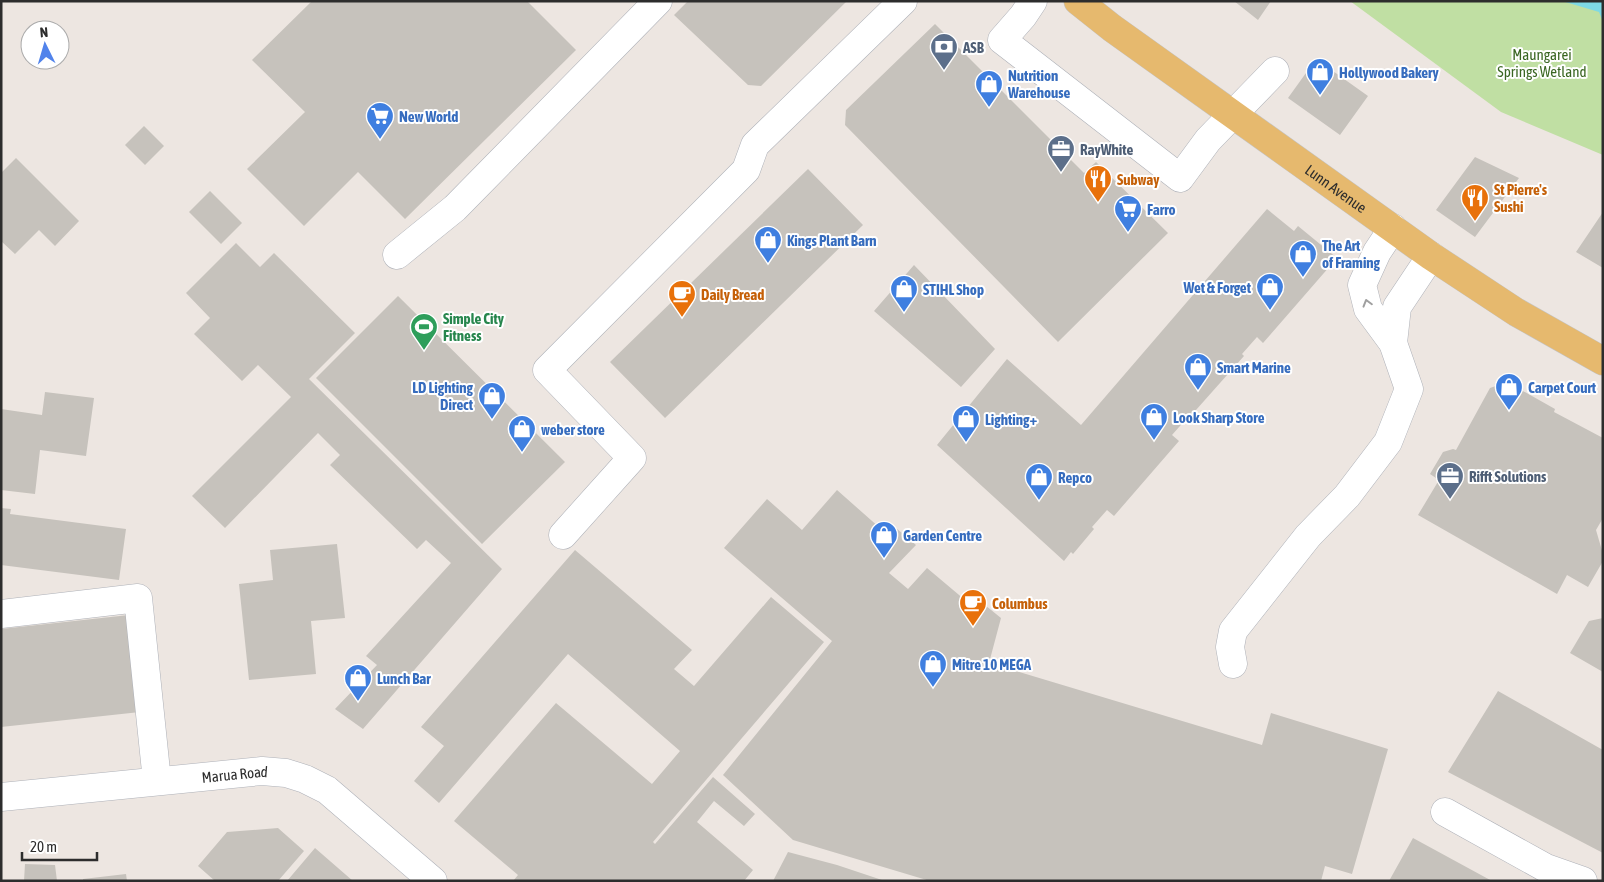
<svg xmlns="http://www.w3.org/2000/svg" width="1604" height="882" font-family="'Asap Condensed',sans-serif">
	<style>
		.green { fill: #c0dfa3 }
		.water { fill: #7ed9e5 }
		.building { fill: #c6c2bc }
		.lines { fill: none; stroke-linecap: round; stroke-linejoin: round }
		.minor-casing { stroke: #aeb1b8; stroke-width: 29 }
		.major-casing { stroke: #c4c4c4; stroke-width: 29 }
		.minor { stroke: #fff; stroke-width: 28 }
		.major { stroke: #e6b96e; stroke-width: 28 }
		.oneway { stroke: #a0a0a0 }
		.labels { text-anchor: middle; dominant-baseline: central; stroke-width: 4; stroke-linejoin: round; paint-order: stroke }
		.service-label { font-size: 15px; font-weight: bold; fill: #4e5e75; stroke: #fff; text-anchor: start }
		.park-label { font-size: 15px; fill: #3a6622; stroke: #fff }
		.shop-label { font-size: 15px; font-weight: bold; fill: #366cbe; stroke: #fff; text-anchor: start }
		.food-label { font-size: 15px; font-weight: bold; fill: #c56008; stroke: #fff; text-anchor: start }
		.street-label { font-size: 15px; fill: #2d2d2d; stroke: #fff }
		.leisure-label { font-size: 15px; font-weight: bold; fill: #27864d; stroke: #fff; text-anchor: start }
	</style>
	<rect width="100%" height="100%" fill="#ede6e1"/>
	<path class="green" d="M1350,1H1603V155L1501,112Z"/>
	<path class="water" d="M1562,1H1603V22L1599,12Z"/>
	<path class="building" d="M312,1H527L576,50L405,219L358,172L304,226L247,169L305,112L252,60Z
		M688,1H847L761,86L748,85L674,15Z
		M1234,1H1271L1258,20Z
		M935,24L1084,173L1096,162L1168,233L1058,342L845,125L846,110Z
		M1316,59L1368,96L1340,135L1288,98Z
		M144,126L164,146L145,165L125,145Z
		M1475,157L1519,178L1475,237L1436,210Z
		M16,158L79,221L55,246L39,230L15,254L1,241V173Z
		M808,169L863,225L665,418L610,362Z
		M210,191L242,223L221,244L189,212Z
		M1267,209L1294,231L1298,226L1337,258L1263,343L1257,337L1242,354L1244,356L1188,419L1187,418L1172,435L1179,441L1114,516L1107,510L1092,527L1094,529L1073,554L1071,552L1064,561L937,445L1007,359L1081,425Z
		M1603,212V268L1576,252Z
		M236,243L260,267L274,253L355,333L309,379L502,569L363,729L335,709L377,665L366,656L451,563L426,540L417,549L330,465L340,455L318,433L225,528L192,496L291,397L258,365L242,381L194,334L210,318L186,293Z
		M914,265L995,349L961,387L874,311Z
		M398,296L565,462L482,544L316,378Z
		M1507,382L1555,409L1554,412L1603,438V518L1596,530L1603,554V561L1588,587L1567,575L1557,594L1418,515L1439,480L1430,474L1443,452L1453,449L1456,450L1490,388Z
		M45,392L94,398L86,456L40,450L35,494L1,490V409L42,415Z
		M837,490L889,536L896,528L916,545L889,573L908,589L927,568L965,600L970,593L1001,618L989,663L1262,745L1271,713L1388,749L1352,874L1325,866L1321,881H930L793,840L723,775L832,641L724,548L767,499L802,530Z
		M1,508L11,509L10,514L126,529L119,580L1,565Z
		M337,544L345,618L311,621L316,674L249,680L239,584L273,580L270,550Z
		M575,550L692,650L674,669L694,686L771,597L824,642L653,842L655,844L713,777L755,814L744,826L714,801L697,822L753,870L744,881H513L518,875L454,821L556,703L652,784L680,751L568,654L439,803L414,781L444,746L421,727Z
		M129,615L140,712L1,727V629Z
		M1603,618V672L1570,653L1589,621Z
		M1498,691L1603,750V853L1448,772Z
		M278,828L304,851L278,881H215L198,866L227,832Z
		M1413,838L1492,881H1389Z
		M315,848L353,881H287Z
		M788,852L837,865L885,881H773Z
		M25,864L55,865L57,881H24Z
		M126,874L127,881H83V879Z"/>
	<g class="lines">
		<defs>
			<g id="minor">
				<path d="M1033,1L1023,16L1002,40L1180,178L1208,140L1275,71"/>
				<path d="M397,255L455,208L658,1"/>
				<path d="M1393,343L1397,307L1431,256"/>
				<path d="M563,535L632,458L547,370L746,170L755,145L903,1"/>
				<path d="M1,614L138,598L157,781"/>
				<path d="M1233,664L1230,647L1233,631L1308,536L1347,496L1388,442L1409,389L1393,343L1368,309L1362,285L1377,252L1393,228"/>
				<path id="s1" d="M1,797L262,771L286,773L305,779L327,790L433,881"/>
				<path d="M1445,812L1546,868L1583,881"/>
			</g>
			<g id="major">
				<path id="s2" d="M1078,1L1112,28L1431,256L1516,312L1603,361"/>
			</g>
		</defs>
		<use href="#minor" class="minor-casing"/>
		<use href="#major" class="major-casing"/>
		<use href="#minor" class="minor"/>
		<use href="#major" class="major"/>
	</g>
	<defs><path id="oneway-chevron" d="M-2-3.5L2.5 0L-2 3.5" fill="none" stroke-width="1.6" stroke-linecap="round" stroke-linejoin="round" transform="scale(1.25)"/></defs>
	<use class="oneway" href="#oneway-chevron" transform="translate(1367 303) rotate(-106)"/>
	<defs>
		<symbol id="bank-pin" viewBox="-11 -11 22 30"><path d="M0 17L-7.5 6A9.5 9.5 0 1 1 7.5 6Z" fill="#5c6f8a" stroke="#fff"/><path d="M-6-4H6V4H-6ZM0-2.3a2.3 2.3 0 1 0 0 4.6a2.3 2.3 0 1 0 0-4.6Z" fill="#fff"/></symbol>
		<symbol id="shop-pin" viewBox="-11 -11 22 30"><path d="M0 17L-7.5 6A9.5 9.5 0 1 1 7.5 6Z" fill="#3f7fe0" stroke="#fff"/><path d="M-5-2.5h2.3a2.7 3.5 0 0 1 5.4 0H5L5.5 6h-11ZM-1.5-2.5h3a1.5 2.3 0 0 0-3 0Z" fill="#fff"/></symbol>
		<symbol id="supermarket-pin" viewBox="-11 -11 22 30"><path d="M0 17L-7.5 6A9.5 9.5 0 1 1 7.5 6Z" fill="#3f7fe0" stroke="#fff"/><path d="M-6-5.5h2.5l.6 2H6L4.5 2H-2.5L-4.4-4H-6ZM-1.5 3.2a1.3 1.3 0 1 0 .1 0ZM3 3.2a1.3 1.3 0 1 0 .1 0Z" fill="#fff"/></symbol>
		<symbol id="office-pin" viewBox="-11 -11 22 30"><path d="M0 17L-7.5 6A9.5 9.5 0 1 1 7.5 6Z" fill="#5c6f8a" stroke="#fff"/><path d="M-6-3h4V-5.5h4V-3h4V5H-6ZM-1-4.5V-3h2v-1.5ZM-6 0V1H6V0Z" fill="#fff"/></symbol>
		<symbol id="restaurant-pin" viewBox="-11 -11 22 30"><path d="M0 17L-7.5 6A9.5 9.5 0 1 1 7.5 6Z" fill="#e8710a" stroke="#fff"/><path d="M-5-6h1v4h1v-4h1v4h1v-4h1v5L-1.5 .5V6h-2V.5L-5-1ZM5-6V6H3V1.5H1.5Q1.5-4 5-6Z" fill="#fff"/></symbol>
		<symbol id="cafe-pin" viewBox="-11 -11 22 30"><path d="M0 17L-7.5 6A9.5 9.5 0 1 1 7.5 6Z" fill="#e8710a" stroke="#fff"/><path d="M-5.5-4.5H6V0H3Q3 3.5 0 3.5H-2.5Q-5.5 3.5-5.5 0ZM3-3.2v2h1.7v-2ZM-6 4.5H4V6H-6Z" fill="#fff"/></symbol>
		<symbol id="stadium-pin" viewBox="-11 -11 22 30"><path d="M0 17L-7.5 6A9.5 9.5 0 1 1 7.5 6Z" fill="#2e9e5b" stroke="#fff"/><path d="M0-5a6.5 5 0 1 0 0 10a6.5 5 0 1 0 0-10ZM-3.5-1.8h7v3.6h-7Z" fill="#fff"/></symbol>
	</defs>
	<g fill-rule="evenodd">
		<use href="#bank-pin" x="928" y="31" width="32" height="43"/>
		<use href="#shop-pin" x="1304" y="56" width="32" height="43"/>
		<use href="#shop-pin" x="973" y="68" width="32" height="43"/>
		<use href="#supermarket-pin" x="364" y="100" width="32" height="43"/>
		<use href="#office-pin" x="1045" y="133" width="32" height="43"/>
		<use href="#restaurant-pin" x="1082" y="163" width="32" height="43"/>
		<use href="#restaurant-pin" x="1459" y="182" width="32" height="43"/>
		<use href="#supermarket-pin" x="1112" y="193" width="32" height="43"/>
		<use href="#shop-pin" x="752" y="224" width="32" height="43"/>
		<use href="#shop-pin" x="1287" y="238" width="32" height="43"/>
		<use href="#shop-pin" x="1254" y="271" width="32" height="43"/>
		<use href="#shop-pin" x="888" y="273" width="32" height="43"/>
		<use href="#cafe-pin" x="666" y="278" width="32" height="43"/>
		<use href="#stadium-pin" x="408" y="311" width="32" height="43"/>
		<use href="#shop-pin" x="1182" y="351" width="32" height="43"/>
		<use href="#shop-pin" x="1493" y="371" width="32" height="43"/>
		<use href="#shop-pin" x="476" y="380" width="32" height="43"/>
		<use href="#shop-pin" x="1138" y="401" width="32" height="43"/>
		<use href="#shop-pin" x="950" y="403" width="32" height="43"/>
		<use href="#shop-pin" x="506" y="413" width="32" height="43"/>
		<use href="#office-pin" x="1434" y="460" width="32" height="43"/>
		<use href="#shop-pin" x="1023" y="461" width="32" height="43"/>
		<use href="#shop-pin" x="868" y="519" width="32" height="43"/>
		<use href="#cafe-pin" x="957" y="587" width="32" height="43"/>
		<use href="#shop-pin" x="917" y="648" width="32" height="43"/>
		<use href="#shop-pin" x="342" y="662" width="32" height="43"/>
	</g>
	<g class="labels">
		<g class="service-label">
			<text x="963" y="47">ASB</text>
			<text x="1080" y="149">RayWhite</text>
			<text x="1469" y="476">Rifft Solutions</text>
		</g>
		<g class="park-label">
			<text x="1542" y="54">Maungarei<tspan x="1542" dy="17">Springs Wetland</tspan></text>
		</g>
		<g class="shop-label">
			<text x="1339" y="72">Hollywood Bakery</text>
			<text x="1008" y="75">Nutrition<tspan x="1008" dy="17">Warehouse</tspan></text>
			<text x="399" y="116">New World</text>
			<text x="1147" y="209">Farro</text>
			<text x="787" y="240">Kings Plant Barn</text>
			<text x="1322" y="245">The Art<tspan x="1322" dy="17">of Framing</tspan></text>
			<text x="1251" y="287" text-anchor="end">Wet &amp; Forget</text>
			<text x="923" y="289">STIHL Shop</text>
			<text x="1217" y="367">Smart Marine</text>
			<text x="473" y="387" text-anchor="end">LD Lighting<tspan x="473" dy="17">Direct</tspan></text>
			<text x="1528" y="387">Carpet Court</text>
			<text x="1173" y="417">Look Sharp Store</text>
			<text x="985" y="419">Lighting+</text>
			<text x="541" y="429">weber store</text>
			<text x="1058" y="477">Repco</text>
			<text x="903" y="535">Garden Centre</text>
			<text x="952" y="664">Mitre 10 MEGA</text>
			<text x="377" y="678">Lunch Bar</text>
		</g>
		<g class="food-label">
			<text x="1117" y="179">Subway</text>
			<text x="1494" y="189">St Pierre's<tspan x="1494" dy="17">Sushi</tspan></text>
			<text x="701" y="294">Daily Bread</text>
			<text x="992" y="603">Columbus</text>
		</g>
		<g class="street-label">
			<text stroke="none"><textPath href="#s2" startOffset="319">Lunn Avenue</textPath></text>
			<text stroke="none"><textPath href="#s1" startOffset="235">Marua Road</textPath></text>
		</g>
		<g class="leisure-label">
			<text x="443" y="318">Simple City<tspan x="443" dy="17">Fitness</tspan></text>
		</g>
	</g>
	<rect width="1604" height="882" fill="none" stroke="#2d2d2d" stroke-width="5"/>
	<g transform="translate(45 45) rotate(355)"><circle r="24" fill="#ffffff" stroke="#ababab"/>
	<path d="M0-4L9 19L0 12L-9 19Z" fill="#5183eb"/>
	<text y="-8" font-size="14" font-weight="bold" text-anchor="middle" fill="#2d2d2d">N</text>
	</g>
	<path d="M22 852v8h75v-8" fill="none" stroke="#2d2d2d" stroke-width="2.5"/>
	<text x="30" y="852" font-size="15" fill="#2d2d2d" stroke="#ffffff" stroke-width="4" paint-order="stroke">20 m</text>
</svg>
